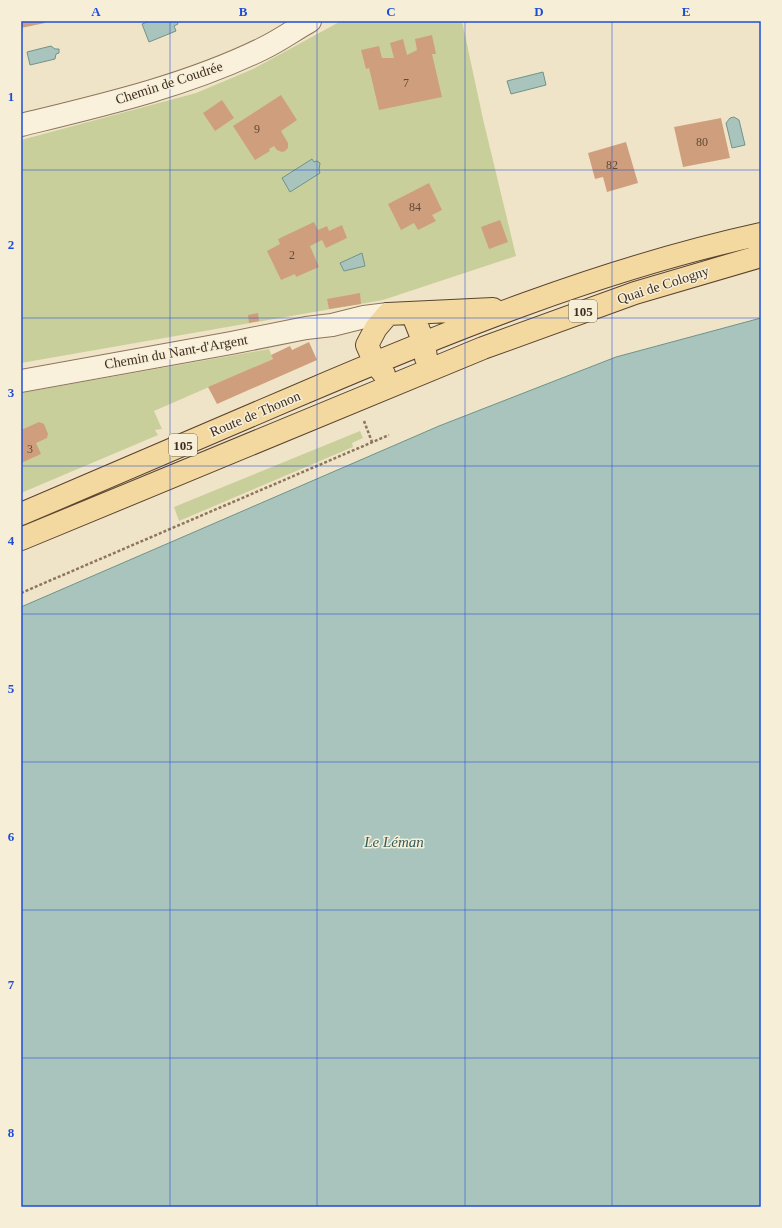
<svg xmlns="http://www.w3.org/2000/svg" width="782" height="1228" font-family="'Times New Roman',serif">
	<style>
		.green { fill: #c9cf9b }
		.water { fill: #a9c4bc; stroke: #6f938a }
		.building { fill: #cf9f7d }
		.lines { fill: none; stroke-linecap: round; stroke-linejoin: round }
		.minor-casing { stroke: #8d765c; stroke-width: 24 }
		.major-casing { stroke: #5b4430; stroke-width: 24 }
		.path { stroke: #8d765c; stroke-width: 2.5; stroke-dasharray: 3 2; stroke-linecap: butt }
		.minor { stroke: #faf1dc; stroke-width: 22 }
		.major { stroke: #f3d9a0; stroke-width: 22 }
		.grid { fill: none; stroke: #1d4ed8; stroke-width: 1; stroke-opacity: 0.55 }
		.labels { text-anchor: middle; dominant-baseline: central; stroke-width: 3; stroke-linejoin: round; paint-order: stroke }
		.number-label { font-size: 12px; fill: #624a37 }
		.shield { fill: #f7eed8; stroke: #756857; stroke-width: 1 }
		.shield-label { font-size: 13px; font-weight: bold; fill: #3d2e20 }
		.street-label { font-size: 14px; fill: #3d2e20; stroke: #f7eed8 }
		.water-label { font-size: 15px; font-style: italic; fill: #2f5d5a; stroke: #f7eed8 }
		.neatline { fill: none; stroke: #1d4ed8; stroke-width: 1.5 }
		.grid-label { font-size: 13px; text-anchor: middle; font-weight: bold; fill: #1d4ed8 }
	</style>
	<rect width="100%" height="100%" fill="#f0e4c8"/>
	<path class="green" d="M341,21H462L483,119L516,256L383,300L21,363V140L196,93L253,69Z
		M269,349L273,359L154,411L162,429L155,430L158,435L21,493V393Z
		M360,431L363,438L352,443L353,447L179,521L174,507Z"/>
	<path class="water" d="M150,21H177L178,24L174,26L176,31L149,42L142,24Z
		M51,46L55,49H59V53L56,54L55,59L30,65L27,52Z
		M543,72L546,85L511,94L507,81Z
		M734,117L739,120L745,145L732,148L726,123L730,118Z
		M312,159L314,162L317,161L320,163L319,170L320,173L290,192L282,178Z
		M362,253L365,266L344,271L340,263Z
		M761,318V1207H21V607L439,426L616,357Z"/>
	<path class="building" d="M21,21H44L45,23L21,28Z
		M432,35L436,54H432L442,97L379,110L369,68L366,69L361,50L379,46L382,58H394L390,43L403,39L407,55L417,50L415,39Z
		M281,95L297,120L281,131L288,143V148L285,151L282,152L277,150L274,146L269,149L270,151L255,160L233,126Z
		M222,100L234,118L215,131L203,113Z
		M721,118L730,158L683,167L674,127Z
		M626,142L638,183L607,192L603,177L595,179L588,153Z
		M429,183L442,210L432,215L436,221L418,230L414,223L401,230L388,204Z
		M500,220L508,242L489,249L481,227Z
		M314,222L318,230L327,226L329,231L342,225L347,238L326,248L322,240L310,246L319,267L296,277L295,274L281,280L267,251L280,244L278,239Z
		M360,293L361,304L329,309L327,299Z
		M258,313L259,321L249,323L248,315Z
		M309,342L317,360L217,404L208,387L273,359L271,355L290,346L292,350Z
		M39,422L44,424L48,434L47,438L36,443L41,454L21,463V430Z"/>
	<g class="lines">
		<defs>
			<path id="minor" d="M21,125C103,105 186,86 262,49C279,41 294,30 310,21
				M21,381L231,343L306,328L332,325L364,317L388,314"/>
			<path id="major" d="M412,313L424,343L426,358
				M384,374L375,363L367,345L376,328L388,314L493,309
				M21,514C114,474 207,435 299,395C449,331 601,269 761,234
				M21,539L483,348L635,293L761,256"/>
		</defs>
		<use href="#minor" class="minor-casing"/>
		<use href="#major" class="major-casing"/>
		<path class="path" d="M364,421L372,442
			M21,593L389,435"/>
		<use href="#minor" class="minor"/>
		<use href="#major" class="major"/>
	</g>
	<path class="grid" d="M170,21V1207M317,21V1207M465,21V1207M612,21V1207M21,170H761M21,318H761M21,466H761M21,614H761M21,762H761M21,910H761M21,1058H761"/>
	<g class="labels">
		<g class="number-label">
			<text x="406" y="83">7</text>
			<text x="257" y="129">9</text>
			<text x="702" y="142">80</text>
			<text x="612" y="165">82</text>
			<text x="415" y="207">84</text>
			<text x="292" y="255">2</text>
			<text x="30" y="449">3</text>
		</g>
		<g class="shield">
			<rect x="569" y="300" width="28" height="22" rx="3"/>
			<rect x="169" y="434" width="28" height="22" rx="3"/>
		</g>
		<g class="shield-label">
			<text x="583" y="311">105</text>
			<text x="183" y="445">105</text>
		</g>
		<g class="street-label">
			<text transform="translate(169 83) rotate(-18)">Chemin de Coudrée</text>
			<text transform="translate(663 285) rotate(-18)">Quai de Cologny</text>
			<text transform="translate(176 352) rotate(-10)">Chemin du Nant-d'Argent</text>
			<text transform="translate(255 414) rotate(-23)">Route de Thonon</text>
		</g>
		<g class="water-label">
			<text x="394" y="842">Le Léman</text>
		</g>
	</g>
	<rect width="782" height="1228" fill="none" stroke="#f7eed8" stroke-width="44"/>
	<rect x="22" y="22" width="738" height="1184" class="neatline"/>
	<g class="grid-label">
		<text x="96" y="16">A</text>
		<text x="243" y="16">B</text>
		<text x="391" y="16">C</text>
		<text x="539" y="16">D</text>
		<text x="686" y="16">E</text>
		<text x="11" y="101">1</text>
		<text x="11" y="249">2</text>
		<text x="11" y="397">3</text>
		<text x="11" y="545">4</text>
		<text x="11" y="693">5</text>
		<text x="11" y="841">6</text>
		<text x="11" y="989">7</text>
		<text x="11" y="1137">8</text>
	</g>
</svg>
